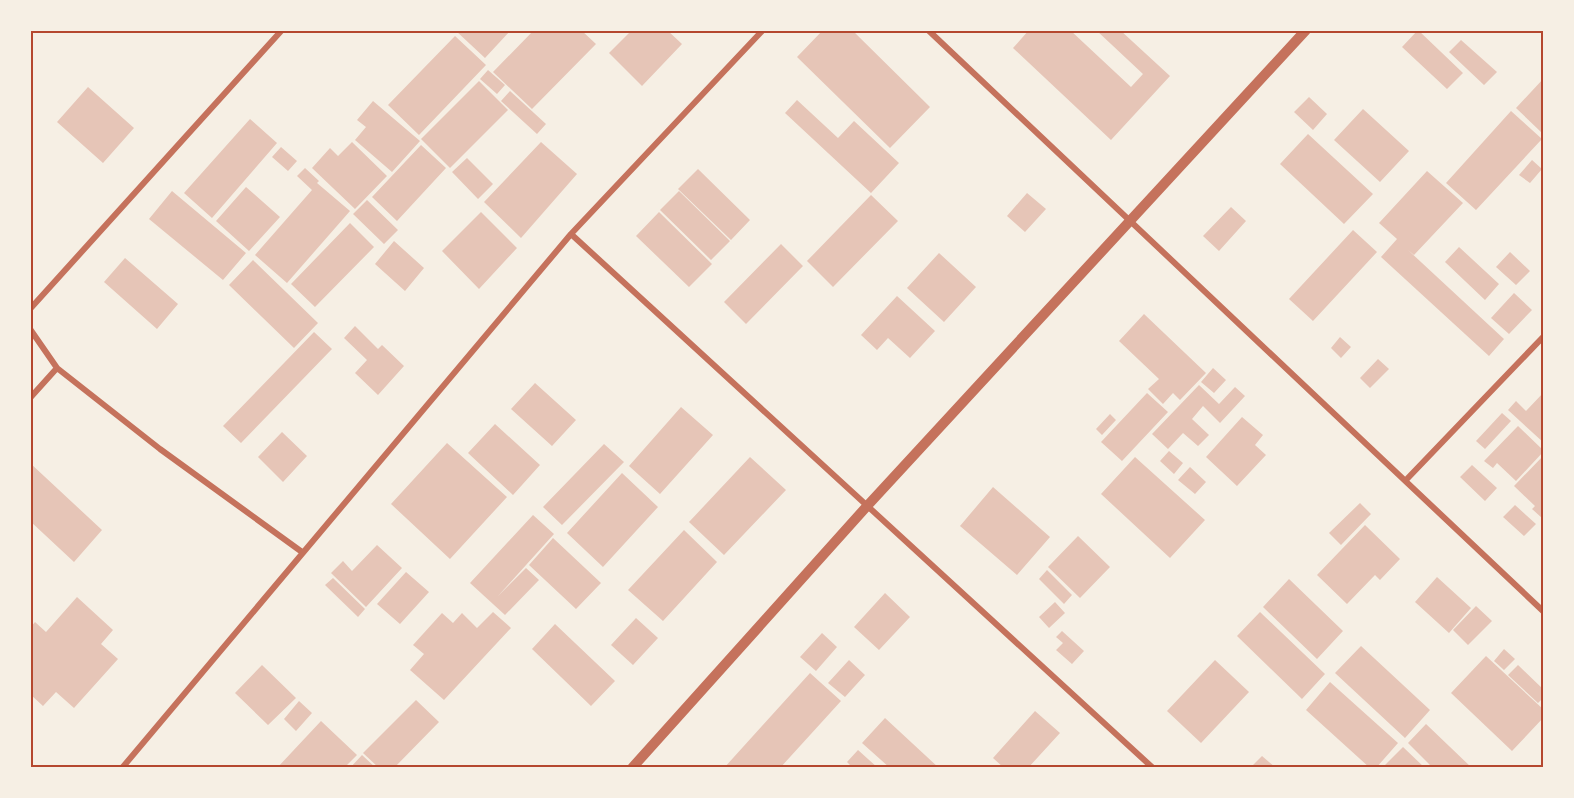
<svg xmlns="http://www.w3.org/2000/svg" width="1574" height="798" font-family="Manrope,sans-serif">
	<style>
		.building { fill: #e6c5b7 }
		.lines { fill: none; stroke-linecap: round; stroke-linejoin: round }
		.minor { stroke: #c5725c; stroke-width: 6 }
		.tertiary { stroke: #c5725c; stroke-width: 10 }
		.neatline { fill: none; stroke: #b5482f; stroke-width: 2 }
	</style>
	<rect width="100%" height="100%" fill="#f6efe4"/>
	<path class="building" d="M455,30H511L485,58Z
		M534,30H581L596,44L532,109L493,72Z
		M632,30H667L682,44L642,86L609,53Z
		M823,30H852L930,107L890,148L797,57Z
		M1029,30H1070L1131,87L1143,74L1096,30H1120L1170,76L1111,140L1013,48Z
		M1418,30L1463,73L1447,89L1402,47Z
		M455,36L486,65L419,135L388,105Z
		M1461,40L1497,72L1484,85L1449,52Z
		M488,70L505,85L497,94L480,79Z
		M1544,78V129L1541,132L1516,108Z
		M479,81L508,110L450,168L421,139Z
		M88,87L134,128L103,163L57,122Z
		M510,91L546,124L537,134L501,101Z
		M1309,97L1327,114L1313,130L1294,112Z
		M797,100L838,138L854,121L899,163L871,193L785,113Z
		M373,101L420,141L392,172L355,140L366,127L357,120Z
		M1363,109L1409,151L1380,182L1334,140Z
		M1511,111L1542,139L1476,210L1446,183Z
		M250,119L277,143L212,218L184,193Z
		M1308,134L1373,194L1344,224L1280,164Z
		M352,142L387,176L355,209L312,168L330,148L338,156Z
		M541,142L577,174L521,238L484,202Z
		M421,145L446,168L397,221L372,197Z
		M281,147L297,161L288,171L272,157Z
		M467,158L493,184L478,199L452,172Z
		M1532,160L1542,169L1530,183L1519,175Z
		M305,168L319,181L317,183L350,211L287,283L255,255L312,190L297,176Z
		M698,169L750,220L731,240L678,189Z
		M1427,171L1463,203L1414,255L1408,250L1504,339L1489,356L1381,257L1397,239L1379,223Z
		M246,187L280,217L249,251L216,221Z
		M172,191L246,253L223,280L149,219Z
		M679,191L730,241L711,260L660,210Z
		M1027,193L1046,209L1025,232L1007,216Z
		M871,195L898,221L833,287L807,261Z
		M367,200L398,230L384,244L353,214Z
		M1231,207L1246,221L1219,251L1203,236Z
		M481,212L517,248L479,289L442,251Z
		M659,212L712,264L689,287L636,236Z
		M350,223L374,247L315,307L291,284Z
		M1353,230L1377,252L1313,321L1289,299Z
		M394,241L424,268L405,291L375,264Z
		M781,244L803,266L746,324L724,302Z
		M1459,247L1499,284L1485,300L1445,262Z
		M1510,252L1530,271L1516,285L1496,267Z
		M939,253L976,287L944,322L907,288Z
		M125,258L178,304L157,329L104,282Z
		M253,260L318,323L294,348L229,285Z
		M1514,293L1532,310L1509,334L1491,318Z
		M897,296L935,331L910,358L888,338L877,350L861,335Z
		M1144,314L1206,373L1180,400L1173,393L1163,404L1148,389L1159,379L1119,341Z
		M355,326L378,349L382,345L404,366L378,395L355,373L367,360L344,338Z
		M314,332L332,349L241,443L223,426Z
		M1340,337L1351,347L1341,358L1331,348Z
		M1378,359L1389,369L1370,388L1360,378Z
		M1213,368L1226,380L1214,393L1201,382Z
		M535,383L576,420L552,446L511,409Z
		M1199,385L1219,404L1235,387L1245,396L1220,423L1203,406L1192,419L1209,435L1198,446L1183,433L1168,449L1152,434Z
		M1544,392V443L1508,410L1516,401L1526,411Z
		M1147,393L1168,412L1122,461L1101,442Z
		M681,407L713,435L660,494L629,466Z
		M1502,413L1511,421L1485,449L1476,441Z
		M1110,414L1116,420L1102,435L1096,429Z
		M1242,417L1263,435L1255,445L1266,455L1237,486L1206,457Z
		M495,424L540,465L513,495L468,453Z
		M1518,426L1544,451L1516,481L1497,463L1493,468L1484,461Z
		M282,432L307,456L283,482L258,457Z
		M447,443L507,497L450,559L391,504Z
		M604,444L624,462L562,525L543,507Z
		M1169,451L1183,463L1174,474L1160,461Z
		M1544,455V516L1542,518L1532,509L1535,506L1514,486Z
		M750,457L786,490L724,555L689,522Z
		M1135,457L1205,520L1170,558L1101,494Z
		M30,463L102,530L74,562L30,521Z
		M1472,465L1497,488L1485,501L1460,477Z
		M1190,467L1206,482L1195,494L1178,480Z
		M622,473L658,507L603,567L567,533Z
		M993,487L1050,537L1017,575L960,526Z
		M1360,503L1371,514L1341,545L1329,533Z
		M1515,505L1536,524L1524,536L1503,517Z
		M533,515L554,534L498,596L526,568L539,580L505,615L470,583Z
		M1365,525L1400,559L1380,580L1375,575L1347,604L1317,575Z
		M684,530L717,562L663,621L628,590Z
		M1078,536L1110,567L1080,598L1048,567Z
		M553,538L601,583L576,609L529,565Z
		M377,545L402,568L366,607L331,573L343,561L352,571Z
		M1047,570L1072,595L1064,604L1039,579Z
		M406,572L429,592L400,624L377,604Z
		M1437,577L1471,608L1449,633L1415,602Z
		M333,578L365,609L358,617L325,585Z
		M1289,579L1343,631L1317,659L1263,607Z
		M885,593L910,617L879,650L854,627Z
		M77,597L113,630L101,644L118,659L74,708L56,692L43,706L30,694V628L35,622L46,632Z
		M1055,602L1065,613L1049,628L1039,617Z
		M1476,606L1492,621L1468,645L1453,630Z
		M493,612L511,628L444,700L410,670L424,654L413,645L442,613L453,623L462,613L477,628Z
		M1260,612L1325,674L1302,699L1237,636Z
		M636,618L658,638L633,665L611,645Z
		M555,624L615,681L591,706L532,649Z
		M1062,631L1084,651L1072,664L1056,650L1063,643L1056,637Z
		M822,633L837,647L816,671L800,657Z
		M1361,646L1430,710L1405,738L1335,673Z
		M1504,649L1515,659L1504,670L1494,661Z
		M1486,656L1544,710V717L1512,751L1451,693Z
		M849,660L865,675L845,697L828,683Z
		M1215,660L1249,692L1201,743L1167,711Z
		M262,665L296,698L268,725L235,693Z
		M1518,665L1544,690V697L1538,703L1508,675Z
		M810,673L841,701L780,768H724Z
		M1330,682L1398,743L1376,768H1370L1306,710Z
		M416,700L439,722L394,768H379L363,753Z
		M299,701L312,713L296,731L284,719Z
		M1035,711L1060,733L1028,768H1004L993,758Z
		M885,718L939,768H890L862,743Z
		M321,721L357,755L344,768H277Z
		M1426,724L1472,768H1433L1408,743Z
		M1403,747L1425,768H1382Z
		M858,750L878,768H848L850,765L847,762Z
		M362,755L376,768H350Z
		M1262,756L1276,768H1250Z"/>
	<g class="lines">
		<path class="minor" d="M928,30L1544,612
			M571,234L1153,768
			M30,309L282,30
			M30,329L57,368L160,449L302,552
			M30,398L57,368
			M1406,480L1544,336
			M122,768L571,234L763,30"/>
		<path class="tertiary" d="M632,768L868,505L1306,30"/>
	</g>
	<rect width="1574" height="798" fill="none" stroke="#f6efe4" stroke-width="63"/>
	<rect x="32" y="32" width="1510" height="734" class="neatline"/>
</svg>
